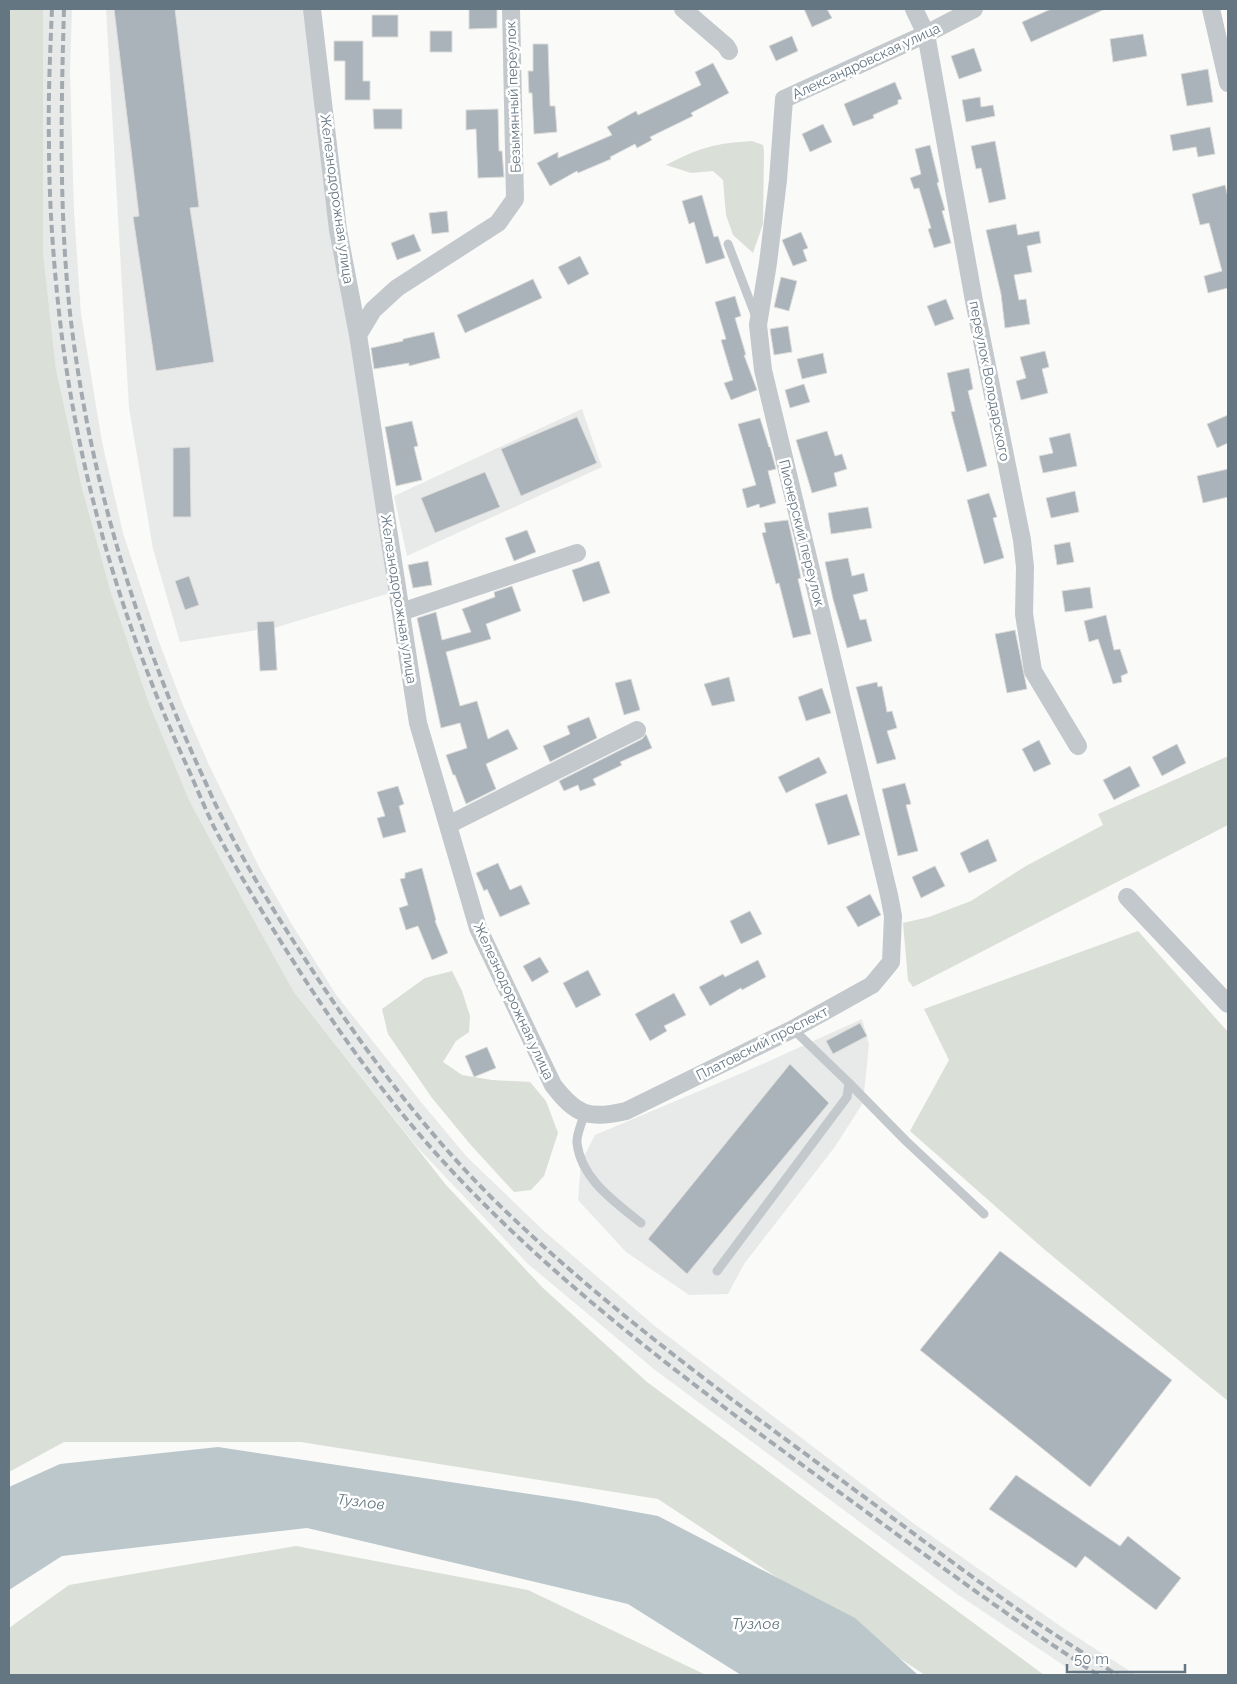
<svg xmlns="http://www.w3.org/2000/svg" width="1237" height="1684" font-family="Raleway,sans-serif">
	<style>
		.built { fill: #e8e9e9 }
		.green { fill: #dadfd7 }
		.water { fill: #bbc7cb }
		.building { fill: #aab3b9; stroke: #dcdcda }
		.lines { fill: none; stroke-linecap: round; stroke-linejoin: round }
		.service { stroke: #c3c8cc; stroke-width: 9 }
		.minor { stroke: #c3c8cc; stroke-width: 18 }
		.rail { stroke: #a2aab0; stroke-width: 4; stroke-dasharray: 8 4; stroke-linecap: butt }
		.labels { text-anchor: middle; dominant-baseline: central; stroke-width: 5; stroke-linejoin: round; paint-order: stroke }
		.street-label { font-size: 14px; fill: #657683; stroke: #fff }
		.water-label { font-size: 15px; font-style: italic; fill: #60757c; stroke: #fff }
	</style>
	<rect width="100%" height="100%" fill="#fafaf8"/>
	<path class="built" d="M43,9H72L70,72L74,212L81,314L102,442L123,533L158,639L182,703L209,765L259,867L291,923L337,996L421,1102L467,1157L544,1231L656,1327L913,1523L1066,1630L1136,1675H1078L957,1594L655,1370L528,1264L416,1146L294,992L251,915L189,800L149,703L112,596L82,488L56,369L43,252Z
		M106,9H304L334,241L390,593L274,628L277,670L260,671L257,630L180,642L153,549L129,408Z
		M582,409L602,467L407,556L394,496Z
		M862,1019L869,1044L863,1103L834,1148L744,1264L728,1294L689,1295L626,1252L578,1200L581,1162L595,1135L749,1070Z"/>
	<path class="green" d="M9,9H43V252L56,369L82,488L112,596L149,703L189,800L251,915L294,992L446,1185L543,1288L647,1382L1044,1675H925L658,1499L301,1442H64L9,1472Z
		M752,141L763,145L764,151L763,224L753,253L733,235L726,215L723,180L713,171L691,173L666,165C699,148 715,143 752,141Z
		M1226,757H1228V825L913,987L908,980L903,923L929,917L971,901L1026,866L1103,825L1098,814Z
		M1138,931L1228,1032V1401L1045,1250L910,1131L949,1060L924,1009Z
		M452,971L462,991L470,1016L469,1032L456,1041L443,1062L462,1075L492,1080L530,1082L546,1101L558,1133L544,1176L531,1190L514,1192L470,1144L432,1098L388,1034L382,1009L425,978Z
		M296,1546L528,1590L706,1675H9V1628L69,1585Z"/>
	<path class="water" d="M218,1447L576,1501L658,1516L855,1618L918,1675H741L628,1604L307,1528L62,1556L9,1590V1487L60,1464Z"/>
	<path class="building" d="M114,9H175L199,207L190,208L214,362L156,371L133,217L139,216Z
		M469,9H497V28L469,29Z
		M804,9H827L832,18L812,27Z
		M1051,9H1105L1031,42L1022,22Z
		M372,15H398V37H372Z
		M430,31H452V52H430Z
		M1143,34L1147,56L1113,62L1110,39Z
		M792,36L798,51L776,61L769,46Z
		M334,41H363V81H370V100H345V61H334Z
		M533,44H548L550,106H555L557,132L534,134L532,93H529L528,71H533Z
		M974,48L982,71L959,79L951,56Z
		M713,63L729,93L691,113L693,116L650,137L652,140L637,148L635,144L610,157L611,159L578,173L577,171L550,186L537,163L558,152V158L612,135L607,127L636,111L638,115L701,85L695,72Z
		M1208,69L1213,102L1187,106L1181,74Z
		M895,82L902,99L898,100V104L873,115L874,118L853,126L844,104Z
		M980,97L981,107L993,105L995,116L966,122L962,100Z
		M373,109H402V129H374Z
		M498,109L499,151H502L504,177L478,178L476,129L466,130V110Z
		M823,124L832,142L810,152L802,134Z
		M1210,127L1215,154L1198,157L1196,147L1173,151L1170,135Z
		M995,141L1006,199L989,203L981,168L976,169L971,146Z
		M930,145L939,182L937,183L945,210L942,211L951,243L934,248L928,229L931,228L919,188L914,189L910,178L921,174L915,149Z
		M1225,185L1228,197V288L1208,293L1204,276L1222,271L1209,223L1200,225L1192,194Z
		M702,195L714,237L718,236L725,258L706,264L694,222L689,224L682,201Z
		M447,211L449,232L432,234L429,213Z
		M1016,224L1018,235L1039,231L1041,243L1027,246L1032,272L1014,275L1019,300L1026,299L1030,324L1005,328L1001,294L986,230Z
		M801,232L808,248L803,250L807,261L793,266L782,240Z
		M414,234L421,251L397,260L391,243Z
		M580,256L589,274L568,285L558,267Z
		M781,277L797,281L789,311L774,307Z
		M533,279L542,298L465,333L457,315Z
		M735,296L741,316L735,318L746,355H744L757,390L731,400L724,383L733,380L721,340L726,339L715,302Z
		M946,299L954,319L935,326L927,306Z
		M788,326L792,352L774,355L770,329Z
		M434,332L440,358L409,366V363L374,369L371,348L403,341V339Z
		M1045,351L1049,367L1042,369L1048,393L1021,400L1016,381L1026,378L1020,357Z
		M823,353L827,373L802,379L797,359Z
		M969,368L973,389L968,391L987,466L967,472L951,412L955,411L947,373Z
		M804,384L810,402L790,408L785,390Z
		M1228,415V443L1217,448L1207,424Z
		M577,417L597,463L521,496L501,449Z
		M760,418L769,447H770L776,469L768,471L776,503L760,508L759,504L747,508L742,489L756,485L738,424Z
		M412,421L418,446L414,447L422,480L396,486L385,427Z
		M827,431L835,456L842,454L847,469L834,473L837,486L812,493L796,440Z
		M1070,433L1077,466L1043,473L1039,456L1053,453L1049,438Z
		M190,447L191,517H173V448Z
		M1228,469V497L1203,503L1197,476Z
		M485,472L500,507L435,533L421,498Z
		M1075,491L1079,512L1051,518L1046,498Z
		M989,493L997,517L993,518L1004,558L984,564L967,500Z
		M868,507L872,528L831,534L828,513Z
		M788,520L801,578L798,579L811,634L793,638L779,583L776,584L762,533L766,532L764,523Z
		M527,530L536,552L514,561L505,538Z
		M1070,542L1074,562L1057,565L1054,545Z
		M848,558L852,576L864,573L868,591L853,595L860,620L866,619L872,641L847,648L833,599L825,562Z
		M428,561L432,585L413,588L408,565Z
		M599,561L610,593L583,602L572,570Z
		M189,576L199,605L185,610L175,581Z
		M512,586L521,611L486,624L491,639L446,652L460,706L477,701L488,739L508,729L518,749L486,764L496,789L466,804L455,775H453L446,755L467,748L460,723L441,728L417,618L436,612L442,640L471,632L462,609L495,597L494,592Z
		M1090,587L1093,608L1065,612L1062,591Z
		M1106,615L1114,650L1120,649L1128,673L1121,676L1122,682L1113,684L1098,639L1089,642L1084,621Z
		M274,621L277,670L260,671L257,622Z
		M1015,630L1027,689L1007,693L995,634Z
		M729,677L735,701L712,706L704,684Z
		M631,679L640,710L624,715L615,683Z
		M877,682L878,687L882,686L887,712L892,711L897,728L887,731L896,759L877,764L856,687Z
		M822,688L831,713L806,721L798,697Z
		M589,717L597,738L550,762L543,746L570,734L567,726Z
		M646,734L652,748L620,762L622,765L593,779L596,785L580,791L578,785L564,791L559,781L642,739Z
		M1039,740L1051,764L1034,772L1022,749Z
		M1177,744L1186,763L1162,776L1152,757Z
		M819,757L827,773L786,793L778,777Z
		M1130,766L1140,786L1114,800L1103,780Z
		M905,783L911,804L906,805L918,851L898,856L882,789Z
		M398,786L404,804L399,806L406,832L383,838L377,818L385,816L377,792Z
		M847,794L860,835L828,845L815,804Z
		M988,839L997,861L969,873L960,853Z
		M498,863L510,890L521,885L530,904L500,917L487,889L484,891L476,873Z
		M935,866L945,886L921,898L912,877Z
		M422,868L436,920L435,921L448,953L432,960L418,926L406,930L399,908L408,905L400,879L405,878V873Z
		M870,894L881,915L858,927L846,907Z
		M750,911L762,934L741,944L730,921Z
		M540,957L549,972L532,982L523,966Z
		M758,960L766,977L742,990L741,988L710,1006L699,987L723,974L725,977Z
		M588,970L601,995L576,1008L563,983Z
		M674,993L686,1015L664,1026L667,1031L650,1041L635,1014Z
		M860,1023L867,1036L833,1054L826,1041Z
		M487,1047L496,1068L474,1077L465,1056Z
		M790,1064L829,1103L687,1274L648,1239Z
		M1000,1251L1172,1380L1090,1487L920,1350Z
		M1016,1475L1120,1546L1128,1536L1181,1578L1156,1610L1085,1556L1076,1568L989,1509Z"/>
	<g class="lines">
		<path class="service" d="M728,244L756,317
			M849,1083L906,1141L984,1214
			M585,1113C582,1122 576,1135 577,1143C581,1179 615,1202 641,1223
			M717,1271L847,1097L849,1083L793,1029"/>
		<path class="minor" d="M312,9L338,230L358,335L418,723L478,928L553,1085C576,1115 589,1120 626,1111L793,1029L872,985L891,962L893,916L889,895L763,370L758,325L768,263L778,180L784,99L926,34L974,9
			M683,9L726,46L729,51
			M914,9L926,34L974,301L1022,540L1025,567L1024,614L1033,671L1078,746
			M1211,9L1228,83
			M358,335L373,310L397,288L498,223L515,199L511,9
			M401,612L577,553
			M448,825L637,730
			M1127,897L1228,1004"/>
		<path class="rail" d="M52,9C50,54 48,100 49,145C49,200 53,257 59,312C76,468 121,622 186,764C196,786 205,809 216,831C242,880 272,928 302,975C355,1057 414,1135 484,1204C585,1305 701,1391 816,1475C909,1543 1001,1612 1098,1675
			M64,9C61,110 59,212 70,313C88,470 133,622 198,766C207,785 215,805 225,823C251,876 284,927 316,976C368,1055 425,1131 492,1198C595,1299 710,1384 826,1469C894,1518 961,1570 1030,1618C1058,1637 1088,1656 1117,1675"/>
	</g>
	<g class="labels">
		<g class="street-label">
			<text transform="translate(866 61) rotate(-25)">Александровская улица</text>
			<text transform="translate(513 97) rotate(-92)">Безымянный переулок</text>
			<text transform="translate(337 199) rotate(82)">Железнодорожная улица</text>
			<text transform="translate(990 381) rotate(79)">переулок Володарского</text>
			<text transform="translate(802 533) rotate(76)">Пионерский переулок</text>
			<text transform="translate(399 599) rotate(81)">Железнодорожная улица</text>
			<text transform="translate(514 1001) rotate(65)">Железнодорожная улица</text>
			<text transform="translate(762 1043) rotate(-27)">Платовский проспект</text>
		</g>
		<g class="water-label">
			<text transform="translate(361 1502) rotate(7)">Тузлов</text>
			<text x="756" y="1624">Тузлов</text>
		</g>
	</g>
	<rect width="1237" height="1684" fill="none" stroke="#657683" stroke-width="20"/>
	<path d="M1067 1664v8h118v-8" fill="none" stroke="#657683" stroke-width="2.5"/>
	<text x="1074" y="1664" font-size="15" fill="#657683" stroke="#ffffff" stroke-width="4" paint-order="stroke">50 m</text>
</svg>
